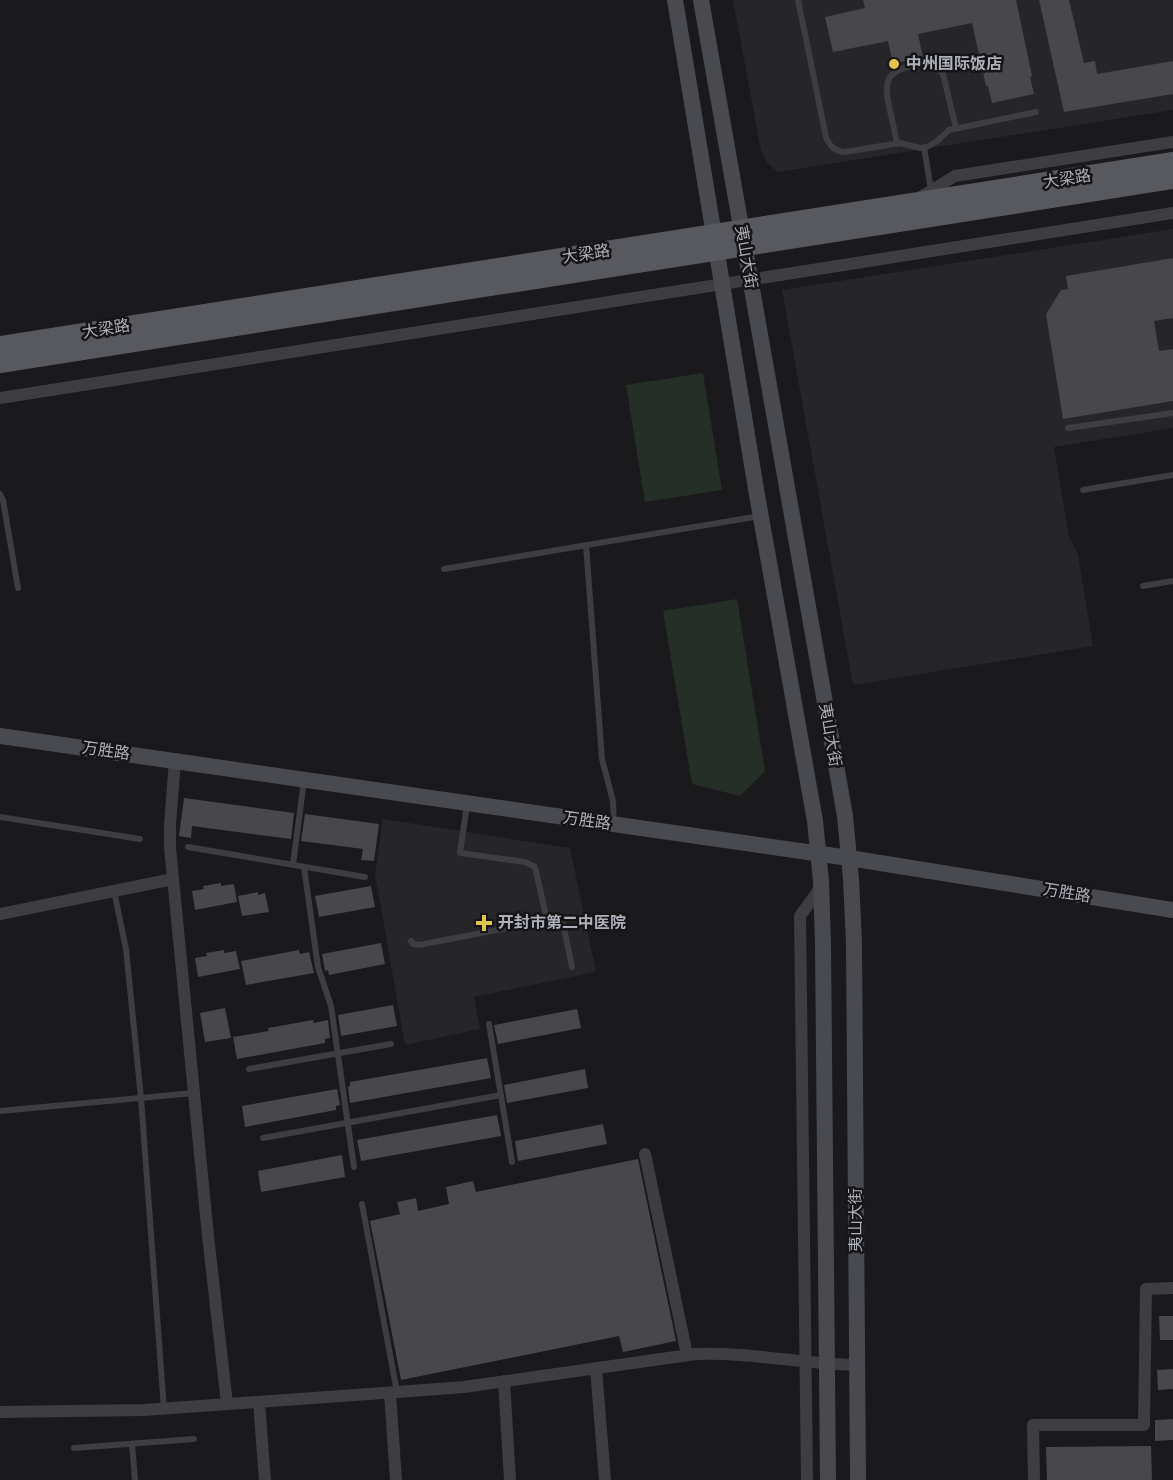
<svg xmlns="http://www.w3.org/2000/svg" width="1173" height="1480" font-family="'Varela Round','Noto Sans SC',sans-serif">
	<style>
		.built { fill: #262629 }
		.green { fill: #262e28 }
		.building { fill: #47474c }
		.lines { fill: none; stroke-linecap: round; stroke-linejoin: round }
		.lane { stroke: #3d3d42; stroke-width: 6 }
		.street { stroke: #3d3d42; stroke-width: 12 }
		.secondary { stroke: #494a50; stroke-width: 16 }
		.primary { stroke: #58585f; stroke-width: 20 }
		.poi-dot { fill: #e0c44e; stroke: #151517; stroke-width: 2 }
		.labels { text-anchor: middle; dominant-baseline: central; stroke-width: 5; stroke-linejoin: round; paint-order: stroke }
		.poi-label { font-size: 16px; font-weight: bold; fill: #aeb0ba; stroke: #151517; text-anchor: start }
		.street-label { font-size: 16px; fill: #aeb0ba; stroke: #151517 }
	</style>
	<rect width="100%" height="100%" fill="#1a1a1c"/>
	<path class="built" d="M733,0H1173V110L778,172L767,163L761,151Z
		M1173,229V428L1054,447L1069,536L1078,555L1093,646L853,685L782,290Z
		M383,819L570,848L596,972L474,997L480,1029L405,1045L375,874Z"/>
	<path class="green" d="M703,373L722,490L645,502L626,385Z
		M737,599L765,771L740,796L692,784L663,611Z"/>
	<path class="building" d="M863,0H1016L1032,76L1030,77L1034,94L992,103L988,86H986L972,23L918,34L923,57L893,64L888,41L833,52L825,17L865,8Z
		M1039,0H1069L1084,63L1095,61L1097,74L1173,61V94L1064,112Z
		M1173,258V318L1154,321L1159,351L1173,349V401L1063,419L1046,314L1061,290L1068,289L1066,276Z
		M184,798L294,813L291,839L192,826L191,838L179,836Z
		M305,814L379,824L374,861L361,860L363,849L301,841Z
		M221,883V886L234,884L237,902L195,910L192,891L204,889L203,886Z
		M371,886L375,907L319,917L315,896Z
		M258,892V895L265,893L269,912L242,916L238,896Z
		M381,943L385,964L329,975L328,970L325,971L322,954Z
		M224,950V953L236,951L240,969L198,977L195,958L207,956L206,953Z
		M299,950L300,954L309,952L314,973L246,985L241,961Z
		M393,1005L397,1026L341,1036L338,1015Z
		M225,1008L231,1038L205,1042L200,1013Z
		M577,1009L581,1028L498,1044L494,1025Z
		M313,1020L314,1023L328,1020L330,1038L325,1039V1043L237,1059L233,1037L269,1031L268,1028Z
		M487,1058L491,1078L350,1103L348,1087L350,1086V1082Z
		M585,1069L588,1088L507,1103L504,1085Z
		M337,1089L340,1105L336,1106V1110L245,1127L242,1106Z
		M497,1115L501,1136L361,1161L357,1140Z
		M603,1124L607,1144L518,1161L515,1141Z
		M342,1155L345,1177L261,1192L258,1171Z
		M638,1159L676,1341L623,1352L619,1336L401,1380L370,1221L400,1214L397,1202L416,1198L418,1211L449,1204L446,1187L473,1181L476,1192Z
		M1159,1316H1173V1340H1160Z
		M1173,1369V1389L1158,1390L1157,1370Z
		M1173,1419V1440L1155,1441V1420Z
		M1151,1446L1152,1480H1047L1046,1447Z"/>
	<g class="lines">
		<path class="lane" d="M798,0L826,137C830,147 835,151 845,152L900,143L920,148L927,147L936,142L949,130L1036,112
			M897,144C895,133 893,122 890,111C885,87 882,71 913,66C925,64 935,66 943,74L956,128
			M924,147L931,190
			M1068,428L1173,413
			M1083,490L1173,475
			M0,494L3,500L18,588
			M586,545L602,759L613,801L614,824
			M444,569L760,516
			M1143,586L1173,581
			M467,805L460,853L525,862L535,867L547,920
			M0,817L140,839
			M188,847L365,877
			M293,865L304,780
			M304,867L318,967L331,1006L354,1167
			M114,891L126,949L141,1098L164,1409
			M411,941L413,944L419,945L554,919L563,923L572,967
			M489,1024L512,1162
			M249,1069L391,1044
			M0,1111L194,1093
			M263,1138L501,1095
			M362,1204L397,1392
			M132,1444L135,1480
			M74,1448L194,1439"/>
		<path class="street" d="M919,198L955,176L1173,142
			M0,398L1173,213
			M175,761L170,824V848L208,1236L227,1404
			M0,914L173,879
			M645,1154L687,1355
			M596,1368L605,1480
			M504,1381L510,1480
			M390,1393L396,1480
			M259,1402L265,1480
			M0,1412L144,1410L411,1391L464,1387L696,1354C749,1352 803,1364 857,1365
			M807,1480L800,916L821,887
			M1034,1480L1033,1425H1144L1146,1289L1173,1288"/>
		<path class="secondary" d="M675,0L757,495L815,821L821,881L823,944L828,1480
			M701,0L845,816L851,879L854,943L858,1480
			M0,736L849,858L1173,910"/>
		<path class="primary" d="M0,346L1173,162
			M0,363L1173,179"/>
	</g>
	<g class="poi-dot">
		<circle cx="894" cy="64" r="6"/>
		<path d="M481 914h6v6h6v6h-6v6h-6v-6h-6v-6h6z"/>
	</g>
	<g class="labels">
		<g class="poi-label">
			<text x="906" y="64">中州国际饭店</text>
			<text x="498" y="923">开封市第二中医院</text>
		</g>
		<g class="street-label">
			<text transform="translate(1067 179) rotate(-9)">大梁路</text>
			<text transform="translate(586 254) rotate(-9)">大梁路</text>
			<text transform="translate(746 257) rotate(80)">夷山大街</text>
			<text transform="translate(106 329) rotate(-9)">大梁路</text>
			<text transform="translate(830 735) rotate(80)">夷山大街</text>
			<text transform="translate(106 751) rotate(8)">万胜路</text>
			<text transform="translate(587 821) rotate(8)">万胜路</text>
			<text transform="translate(1067 893) rotate(9)">万胜路</text>
			<text transform="translate(856 1220) rotate(-90)">夷山大街</text>
		</g>
	</g>
</svg>
